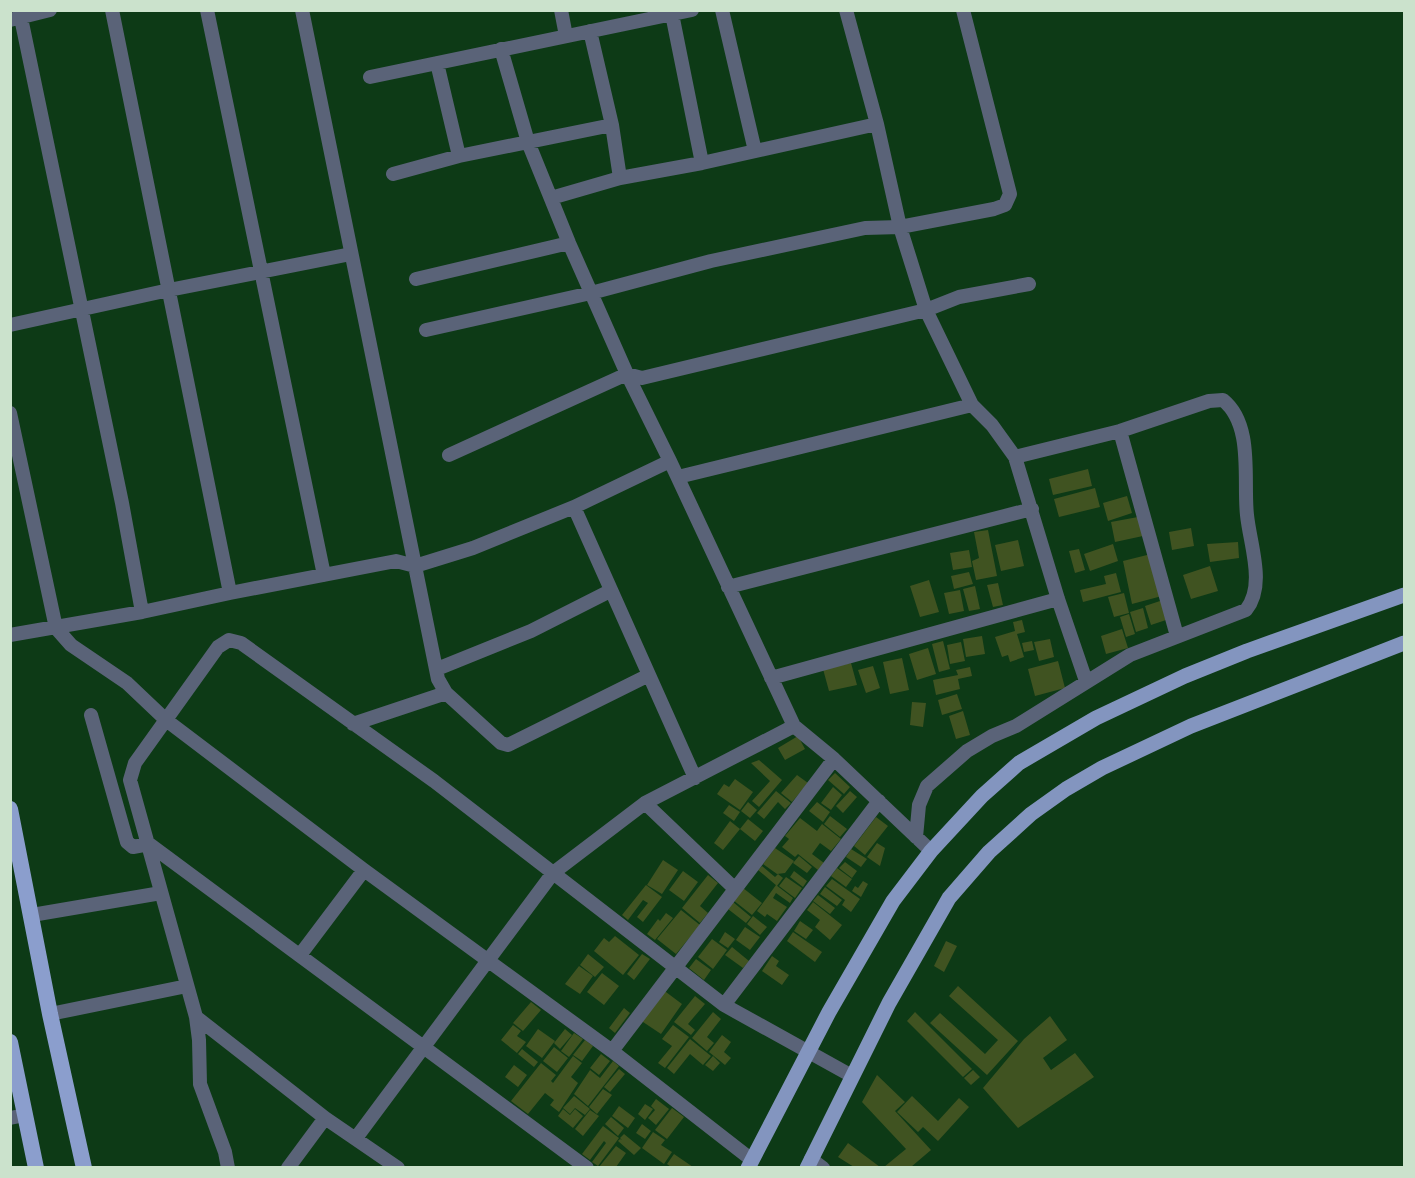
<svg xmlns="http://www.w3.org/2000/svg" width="1415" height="1178" font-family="Montserrat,sans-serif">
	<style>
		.building { fill: #405321 }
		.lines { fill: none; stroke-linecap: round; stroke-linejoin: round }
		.minor { stroke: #5a6378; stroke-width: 14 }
		.primary { stroke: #8395bf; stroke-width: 15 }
		.trunk { stroke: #8b9ecd; stroke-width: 16 }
	</style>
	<rect width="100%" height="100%" fill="#0d3a16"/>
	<path class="building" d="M1088,469L1092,486L1053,495L1049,479Z
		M1095,488L1100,507L1059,517L1054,499Z
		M1127,496L1132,513L1108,521L1103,503Z
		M1138,517L1143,536L1115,542L1111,522Z
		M1191,528L1194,546L1172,550L1169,532Z
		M988,530L997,576L976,580L972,561L979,558L974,532Z
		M1018,540L1024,566L1001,571L995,545Z
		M1238,542L1239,558L1210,562L1207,544Z
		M1113,544L1118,561L1090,571L1084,554Z
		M1079,549L1085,570L1075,573L1069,551Z
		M969,550L972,567L953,570L950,553Z
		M1151,554L1162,596L1132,604L1123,561Z
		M1210,566L1218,591L1191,599L1183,575Z
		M969,572L973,584L954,589L951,576Z
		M1116,573L1121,592L1083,602L1080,590L1106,584L1104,576Z
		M929,580L939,612L920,617L910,586Z
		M998,583L1003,605L993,607L987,585Z
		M975,586L980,609L969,611L963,589Z
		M960,590L964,611L949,614L944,593Z
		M1124,593L1129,613L1114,617L1108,597Z
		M1163,600L1172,618L1151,625L1145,606Z
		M1143,608L1148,628L1136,632L1130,612Z
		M1129,614L1135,634L1126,637L1120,617Z
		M1022,620L1025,632L1017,634L1024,657L1010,662L1008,655L1002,657L995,637L1015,631L1013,622Z
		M1122,629L1128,648L1106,654L1101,636Z
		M982,636L985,654L966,657L963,639Z
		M1050,639L1054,657L1039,661L1034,642Z
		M943,641L950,669L939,672L932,644Z
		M1032,641L1034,650L1024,652L1022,643Z
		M961,642L965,661L950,664L947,645Z
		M928,648L936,674L917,680L909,654Z
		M902,658L909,690L890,694L883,662Z
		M1058,661L1065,688L1035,696L1028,669Z
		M851,663L857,685L829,691L823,669Z
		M873,666L880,688L866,693L858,670Z
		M970,667L972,676L958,679L960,689L936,695L933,680L958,675L956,670Z
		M957,694L962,709L942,715L938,700Z
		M912,702L926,703L923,727L910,725Z
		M963,711L970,735L956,739L949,716Z
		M798,736L805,749L785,760L778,748Z
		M759,760L782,780L759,807L752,801L770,781L751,763Z
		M835,773L850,787L844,794L828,780Z
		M797,775L808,783L792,802L781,793Z
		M735,779L753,792L740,810L717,794L724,784L729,787Z
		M833,787L842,795L831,810L821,803Z
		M776,791L791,803L785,809L778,802L764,819L757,813Z
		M850,791L857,797L843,813L836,806Z
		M748,802L757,810L750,818L741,811Z
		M817,802L830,812L823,822L809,811Z
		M729,805L740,812L734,821L723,813Z
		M830,816L847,829L840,837L824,824Z
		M876,817L888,826L865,855L854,846Z
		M800,818L817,831L822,824L841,839L831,851L820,843L812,854L824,863L818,870L798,854L795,857L782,847L789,839L785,836Z
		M748,819L763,831L755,841L740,829Z
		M730,821L740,829L723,850L714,843Z
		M877,843L885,848L880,866L867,857Z
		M775,848L794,861L785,873L777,874L763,864Z
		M851,849L867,859L861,867L846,857Z
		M799,856L812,867L807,873L793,863Z
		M663,860L678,870L662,894L647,885Z
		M845,862L857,871L852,878L839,868Z
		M762,866L775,877L778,874L783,878L777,886L758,870Z
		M837,868L852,879L846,887L831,876Z
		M683,871L698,882L684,901L669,890Z
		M794,871L807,881L803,887L790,877Z
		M708,875L718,883L700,906L708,913L700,923L682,908Z
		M786,877L802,888L795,898L779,886Z
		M832,879L860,899L851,912L842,905L845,900L826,886Z
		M863,881L868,884L861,897L852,891L855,886L858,888Z
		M646,885L662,897L643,922L637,917L648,903L643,900L628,920L622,915Z
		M776,885L793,898L790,903L776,893L773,898L787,907L777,921L767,914L765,917L757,911Z
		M825,887L842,900L837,906L820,894Z
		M743,888L762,903L752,915L733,900Z
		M818,895L835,908L830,914L813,901Z
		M733,902L751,917L746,923L728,909Z
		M813,902L842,925L830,940L815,927L820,920L807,910Z
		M681,910L700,925L676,954L657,939Z
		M666,913L673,918L655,940L647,934L658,919L660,921Z
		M753,916L767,927L760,935L747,924Z
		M800,921L813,930L806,939L794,931Z
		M745,927L760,937L750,950L736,940Z
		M725,932L735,939L728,948L719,942Z
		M793,932L822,952L815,962L787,941Z
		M615,936L639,955L623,975L594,951L604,938L609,942Z
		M712,939L727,950L713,969L698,957Z
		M946,941L957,946L944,972L934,966Z
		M732,947L749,961L743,968L725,955Z
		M588,954L604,967L595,977L580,965Z
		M642,954L650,959L634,980L627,974Z
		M772,956L779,961L776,966L789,975L782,985L762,971Z
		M696,959L711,970L704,980L689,968Z
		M579,966L593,976L580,994L565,984Z
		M602,973L619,986L604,1005L587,992Z
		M958,986L1018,1041L987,1075L930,1023L940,1013L985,1054L998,1040L949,996Z
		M662,989L682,1004L661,1034L640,1020Z
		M695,996L705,1004L688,1024L695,1030L691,1035L674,1022Z
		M531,1002L541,1010L523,1031L513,1023Z
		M624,1008L630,1013L615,1033L609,1028Z
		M713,1012L721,1019L707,1037L714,1043L707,1051L692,1038Z
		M915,1012L972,1069L963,1077L907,1021Z
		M1050,1016L1067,1040L1043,1058L1051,1070L1075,1053L1094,1077L1018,1128L983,1088L1024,1039Z
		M513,1025L521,1031L517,1036L526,1042L517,1053L501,1040Z
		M673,1025L689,1037L665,1068L658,1063L672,1046L662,1039Z
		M538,1029L555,1041L542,1058L526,1046Z
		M565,1029L572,1035L560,1049L554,1043Z
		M574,1033L583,1039L569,1057L561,1051Z
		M722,1035L731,1042L724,1052L731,1058L725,1065L709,1052Z
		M690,1039L711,1056L703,1065L690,1054L674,1074L667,1068Z
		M585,1040L593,1046L582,1061L573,1055Z
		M554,1047L568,1058L557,1072L543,1061Z
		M522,1049L538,1062L534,1067L518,1054Z
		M601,1054L610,1061L599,1075L590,1068Z
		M573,1056L582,1063L571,1077L578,1083L559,1112L550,1105L554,1100L545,1093L528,1114L511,1101L541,1063L556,1075L551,1081L553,1083Z
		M713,1056L720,1063L713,1071L705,1065Z
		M613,1061L619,1066L588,1106L574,1094L590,1070L600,1078Z
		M514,1065L527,1075L518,1087L505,1077Z
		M619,1069L625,1074L610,1092L604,1087Z
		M973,1070L980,1077L971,1085L964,1078Z
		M877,1075L905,1102L895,1111L931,1150L911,1167H884L906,1149L862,1102Z
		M603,1089L612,1095L597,1114L589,1107Z
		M574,1096L590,1109L585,1115L575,1108L570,1114L563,1108Z
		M912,1096L938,1121L959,1098L969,1107L938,1141L923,1127L918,1132L897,1112Z
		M656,1099L669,1109L656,1125L648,1118L655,1110L651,1106Z
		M645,1104L653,1109L645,1120L638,1114Z
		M619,1106L635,1118L628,1128L612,1116Z
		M672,1108L684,1117L667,1139L655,1130Z
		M563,1109L570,1115L575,1109L583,1116L573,1128L558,1116Z
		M590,1110L599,1116L583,1136L575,1129Z
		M611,1117L624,1128L618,1136L605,1124Z
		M642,1124L651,1131L645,1139L636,1133Z
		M603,1126L619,1138L598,1166L592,1162L606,1143L604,1141L590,1160L582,1154Z
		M653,1132L665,1140L661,1145L672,1152L664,1164L642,1148Z
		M624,1134L641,1148L634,1155L618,1141L620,1139L622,1140L620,1138Z
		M848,1143L880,1167H854L838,1157Z
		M616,1146L626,1153L616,1167H599Z
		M674,1154L693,1167H671L667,1164Z"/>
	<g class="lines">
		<path class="minor" d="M112,10L230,593
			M207,10L324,575
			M302,10L438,679L446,693L501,743L508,745L649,675
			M561,10L566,36
			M722,10L755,151
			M846,10L877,124L900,227L926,310L972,405L992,425L1015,457L1058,599L1086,681
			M672,14L702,163
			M21,18L122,503L142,612
			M10,20L50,10
			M590,31L612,125L620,178
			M501,49L528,142L569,243L627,374L670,461L794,726L834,759L931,851
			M437,63L459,156
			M370,77L692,10
			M393,174L459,156L612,125
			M551,198L620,178L702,163L877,124
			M416,279L569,243
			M10,325L169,290L351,254
			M426,330L591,293L711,261L865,228L900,227L994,209L1005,205L1010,194L963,10
			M10,413L56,628L71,645L127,683L166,720L364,870L612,1051L752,1160
			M1120,431L1177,636
			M449,455L627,374L642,378L926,310L959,297L1029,284
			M678,477L972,405
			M574,507L695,778
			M728,587L1032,509
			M10,635L142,612L230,593L396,561L415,566L473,548L574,507L670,461
			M437,669L531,631L610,591
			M771,678L1058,599
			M91,715L127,842L133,847L149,844L587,1168
			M353,724L446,693
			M645,803L734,888
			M916,837L919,805L927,786L967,751L992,736L1016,726L1130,655L1246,610C1266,585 1250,545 1247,515C1243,480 1254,425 1223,400L1209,401L1120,431L1015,457
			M32,915L161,893
			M300,955L364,870
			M724,1005L879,801
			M50,1014L187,986
			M196,1017L325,1118L398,1168
			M612,1051L834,759
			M10,1118L25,1115
			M356,1138L553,873L645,803L794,726
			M811,1159L823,1168
			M228,1168L225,1152L200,1084L199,1040L196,1017L130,780L135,763L218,647L229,640L241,643L434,781L724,1005L852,1076
			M288,1168L325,1118"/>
		<path class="primary" d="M748,1168L829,1012L893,901L931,851L982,796L1019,763L1096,718L1185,676L1247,651L1404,595
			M807,1168L889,1003L949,898L989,852L1031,814L1066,789L1102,768L1191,726L1404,643"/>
		<path class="trunk" d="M10,809L50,1014L84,1168
			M10,1042L36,1168"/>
	</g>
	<rect width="1415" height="1178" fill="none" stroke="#cbe2cc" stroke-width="24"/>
</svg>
